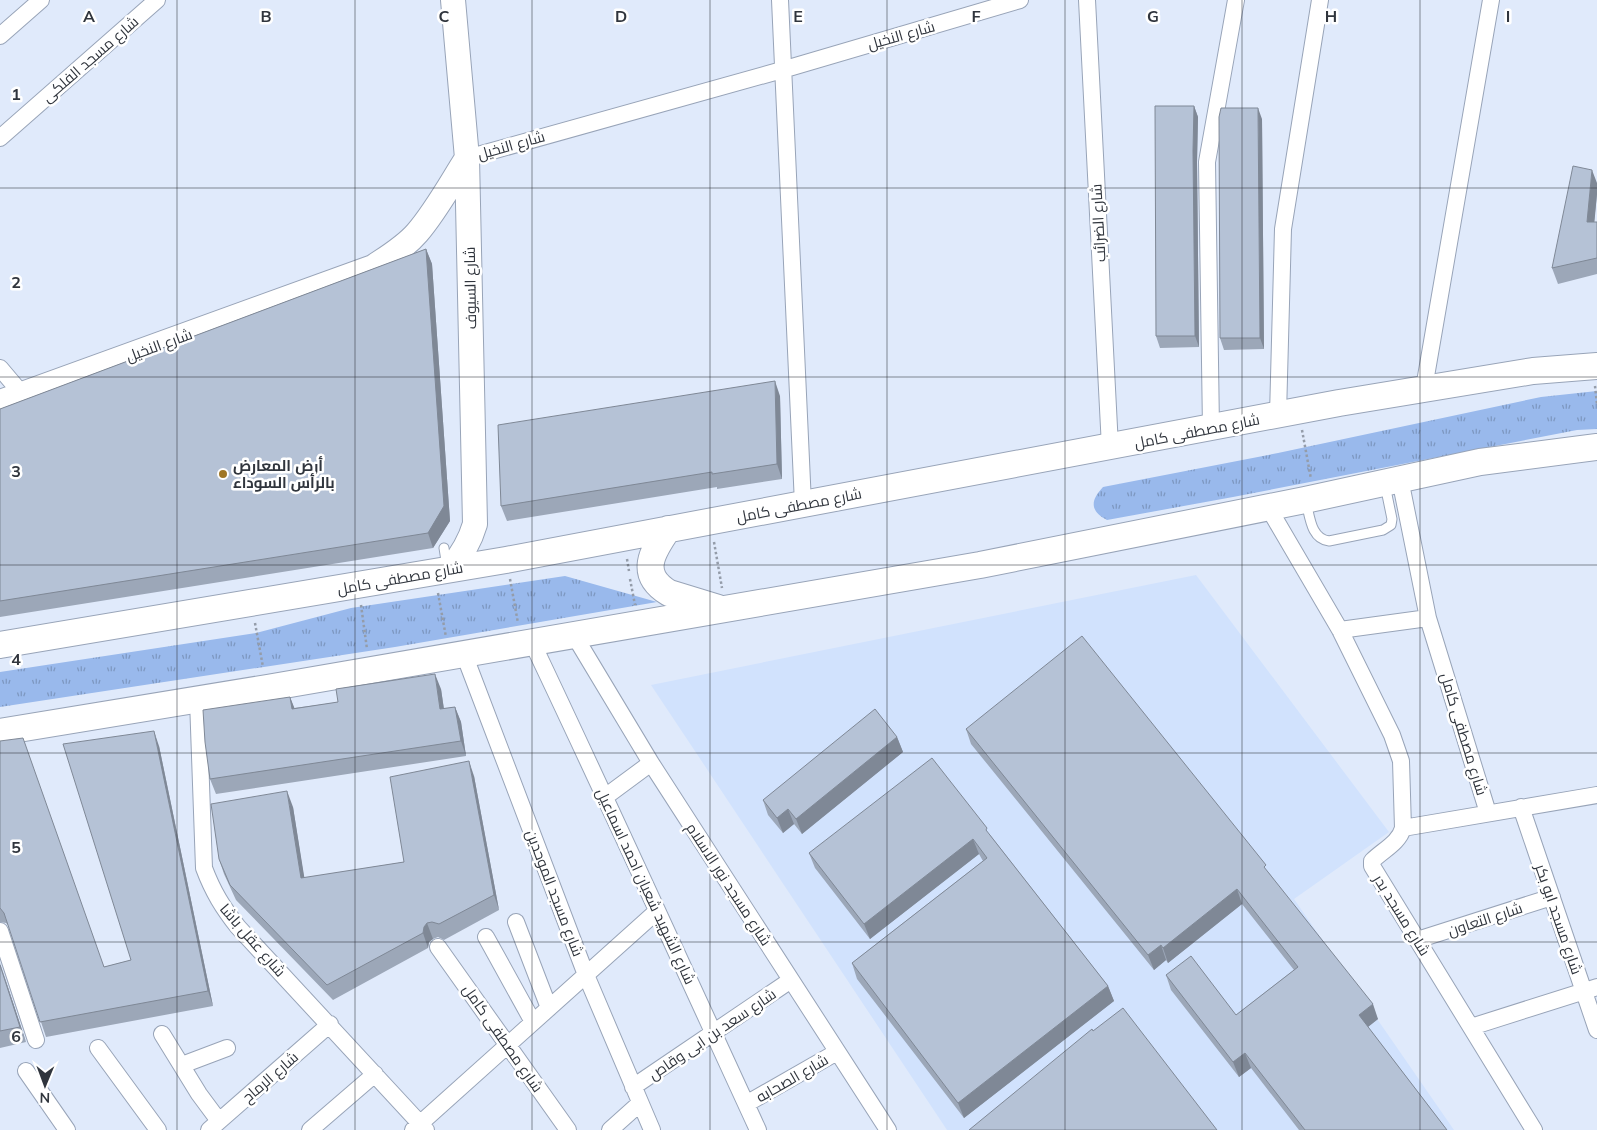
<svg xmlns="http://www.w3.org/2000/svg" width="1597" height="1130" font-family="Mulish,Cairo,sans-serif">
	<style>
		.built { fill: #d1e2fd }
		.grass { fill: url(#grass-tufts) }
		.lines { fill: none; stroke-linecap: round; stroke-linejoin: round }
		.lane-casing { stroke: #98a4b8; stroke-width: 11 }
		.street-casing { stroke: #98a4b8; stroke-width: 18 }
		.secondary-casing { stroke: #98a4b8; stroke-width: 26 }
		.primary-casing { stroke: #98a4b8; stroke-width: 28 }
		.path { stroke: #949ca9; stroke-width: 2.5; stroke-dasharray: 2.5 2.5; stroke-linecap: butt }
		.lane { stroke: #fff; stroke-width: 9 }
		.street { stroke: #fff; stroke-width: 16 }
		.secondary { stroke: #fff; stroke-width: 24 }
		.primary { stroke: #fff; stroke-width: 26 }
		.wall { fill: #9ca7b8 }
		.shaded-wall { fill: #7f8896 }
		.building { fill: #b5c2d6; stroke: #7f8896 }
		.grid { fill: none; stroke: #30353d; stroke-width: 1; stroke-opacity: 0.55 }
		.poi-dot { fill: #9f7625; stroke: #fff; stroke-width: 2 }
		.labels { text-anchor: middle; dominant-baseline: central; stroke-width: 5; stroke-linejoin: round; paint-order: stroke }
		.street-label { font-size: 15px; fill: #30353d; stroke: #fff }
		.poi-label { font-size: 15px; font-weight: bold; fill: #30353d; stroke: #fff; text-anchor: start }
		.grid-label { font-size: 16px; text-anchor: middle; font-weight: bold; fill: #30353d; stroke: #fff; stroke-width: 5; stroke-linejoin: round; paint-order: stroke }
	</style>
	<defs>
		<pattern id="grass-tufts" width="24" height="20" patternUnits="userSpaceOnUse" patternTransform="scale(1.25)"><rect width="24" height="20" fill="#99b9ec"/><path d="M3 7l-1-3M5 7V3M7 7l1-3M15 17l-1-3M17 17v-4M19 17l1-3" fill="none" stroke="#7d97c0"/></pattern>
	</defs>
	<rect width="100%" height="100%" fill="#e0eafb"/>
	<path class="built" d="M1196,575L1389,832L1294,899L1454,1130H947L651,685Z"/>
	<path class="grass" d="M1597,391V429L1577,430L1233,497L1107,520C1090,511 1090,501 1103,487L1278,453L1541,397Z
		M565,576L657,602L395,647L0,707V672L256,633L351,608Z"/>
	<g class="lines">
		<defs>
			<path id="lane" d="M1306,502C1310,517 1311,539 1329,541L1383,530L1391,525L1392,519L1385,485
				M444,548L447,567"/>
			<path id="street" d="M780,0L803,504
				M1087,0L1110,447
				M0,36L41,0
				M0,138L157,0
				M467,158L782,70L1020,0
				M0,368L22,394
				M1424,388L1491,0
				M1278,415L1283,229L1320,0
				M1211,428L1207,162L1236,0
				M1400,479L1428,618L1488,813
				M1268,507L1340,630L1392,735L1401,761L1403,828C1399,843 1383,850 1372,861V866L1534,1130
				M1340,630L1428,618
				M574,635L651,763L888,1130
				M532,642C609,804 683,967 758,1130
				M464,654L586,975L652,1130
				M198,700L204,868C213,892 223,908 238,927L426,1130
				M605,797L651,763
				M1521,807L1597,1030
				M1403,828L1597,795
				M516,922L549,1008
				M0,931L36,1040
				M486,937L533,1022
				M1417,940L1552,897
				M438,947L568,1130
				M1471,1027L1597,987
				M162,1034L199,1094L219,1121
				M98,1048L158,1130
				M182,1065L227,1048
				M26,1071L67,1130
				M633,1087L791,980
				M746,1104L837,1052
				M209,1130L330,1024
				M310,1130L375,1074
				M413,1130L656,912
				M610,1130L639,1104"/>
			<path id="secondary" d="M0,402L373,267C388,257 405,247 417,233C436,211 451,183 467,158
				M450,569C462,555 470,541 475,524L467,158L453,0"/>
			<path id="primary" d="M668,529C652,552 638,574 669,593L718,608
				M0,645L506,560L1339,403L1533,371L1597,366
				M0,732L267,688L980,565L1305,500L1480,462L1597,447"/>
		</defs>
		<use href="#lane" class="lane-casing"/>
		<use href="#street" class="street-casing"/>
		<use href="#secondary" class="secondary-casing"/>
		<use href="#primary" class="primary-casing"/>
		<path class="path" d="M1595,386L1597,404
			M1302,430L1311,479
			M714,542L722,588
			M627,559L629,571
			M510,579L518,623
			M630,579L635,605
			M438,593L446,637
			M361,605L367,649
			M255,623L263,667"/>
		<use href="#lane" class="lane"/>
		<use href="#street" class="street"/>
		<use href="#secondary" class="secondary"/>
		<use href="#primary" class="primary"/>
	</g>
	<path class="wall" d="M1194,106L1198,117L1197,162L1199,347L1160,348L1156,336Z
		M1262,119L1264,349L1224,350L1220,338Z
		M1597,183V194L1594,222H1597V274L1558,284L1552,268Z
		M426,249L432,264L450,521L433,548L0,617V409Z
		M780,396L782,479L717,489V487L507,521L501,506Z
		M441,689L444,709L455,707L461,722L466,756L216,794L210,779L290,697L294,708Z
		M966,729L1269,873L1378,1019L1368,1027L1447,1130H1299L1251,1068L1239,1077L1171,990L1166,975L1236,1015L1294,970L1242,904L1168,963L1166,960L1154,970L971,744Z
		M897,737L903,752L802,834L794,824L783,833L768,815L763,800Z
		M0,741L104,967L131,960L159,746L213,1006L46,1037L9,926L6,923L0,922Z
		M474,776L499,910L444,940L438,937L433,939L429,942L428,948L333,1000L236,900L224,874L219,859L293,807L304,878L404,862Z
		M990,835L1108,986L1114,1001L964,1118L857,979L852,963L983,861L979,854L870,939L815,868L809,853Z
		M0,963L26,1042L0,1048Z"/>
	<path class="shaded-wall" d="M1194,106L1198,117L1197,162L1199,347L1195,336L1193,151Z
		M1258,108L1262,119L1264,349L1260,338Z
		M1592,170L1597,183V194L1593,237L1587,222Z
		M426,249L432,264L450,521L433,548L428,533Z
		M775,381L780,396L782,479L777,464Z
		M435,674L441,689L446,724L440,709Z
		M290,697L296,712L292,709Z
		M455,707L461,722L466,756L461,741Z
		M154,731L159,746L213,1006L208,991Z
		M897,737L903,752L802,834L796,819Z
		M469,761L474,776L499,910L494,895Z
		M287,791L293,807L307,894L301,878Z
		M788,809L794,824L783,833L777,818Z
		M973,839L979,854L870,939L864,924Z
		M1237,889L1242,904L1168,963L1163,948Z
		M427,923L433,939L429,942L428,948L423,933L424,927Z
		M1161,945L1166,960L1154,970L1148,955Z
		M0,963L26,1042L20,1027Z
		M1108,986L1114,1001L964,1118L958,1103Z
		M1373,1004L1378,1019L1364,1030L1359,1015Z
		M1245,1053L1251,1068L1239,1077L1233,1062Z"/>
	<path class="building" d="M1155,106H1194L1193,151L1195,336H1156Z
		M1221,108H1258L1260,338H1220L1219,117Z
		M1573,166L1592,170L1587,222H1597V258L1552,268Z
		M426,249L444,506L428,533L0,601V409Z
		M775,381L777,464L712,474V472L501,506L498,425Z
		M1082,636L1266,865L1264,867L1373,1004L1359,1015L1447,1130H1305L1245,1053L1233,1062L1166,975L1191,956L1236,1015L1298,967L1237,889L1163,948L1161,945L1148,955L966,729Z
		M435,674L440,709L455,707L461,741L210,779L205,742L203,710L290,697L292,709L338,702L336,689Z
		M875,709L897,737L796,819L788,809L777,818L763,800Z
		M154,731L208,991L40,1022L4,913L0,908V741L23,738L104,967L131,960L63,744Z
		M932,758L987,828L986,830L1108,986L958,1103L852,963L987,858L973,839L864,924L809,853Z
		M469,761L494,895L439,924L432,922L427,923L424,927L423,933L327,985L230,885L219,859L211,804L287,791L301,878L404,862L390,777Z
		M0,965L20,1027L0,1031Z
		M1123,1008L1217,1130H969L1092,1029L1093,1031Z"/>
	<path class="grid" d="M177,0V1130M355,0V1130M532,0V1130M710,0V1130M887,0V1130M1065,0V1130M1242,0V1130M1420,0V1130M0,188H1597M0,377H1597M0,565H1597M0,753H1597M0,942H1597"/>
	<circle class="poi-dot" cx="223" cy="474" r="5"/>
	<g class="labels">
		<g class="street-label">
			<text transform="translate(901 35) rotate(-16)">شارع النخيل</text>
			<text transform="translate(90 59) rotate(-41)">شارع مسجد الفلكى</text>
			<text transform="translate(511 145) rotate(-16)">شارع النخيل</text>
			<text transform="translate(1098 223) rotate(-93)">شارع الضرائب</text>
			<text transform="translate(470 288) rotate(-91)">شارع السيوف</text>
			<text transform="translate(159 345) rotate(-20)">شارع النخيل</text>
			<text transform="translate(1197 431) rotate(-11)">شارع مصطفى كامل</text>
			<text transform="translate(799 505) rotate(-11)">شارع مصطفى كامل</text>
			<text transform="translate(400 578) rotate(-10)">شارع مصطفى كامل</text>
			<text transform="translate(1464 734) rotate(73)">شارع مصطفى كامل</text>
			<text transform="translate(729 884) rotate(57)">شارع مسجد نور الاسلام</text>
			<text transform="translate(646 886) rotate(65)">شارع الشهيد شعبان احمد اسماعيل</text>
			<text transform="translate(555 893) rotate(69)">شارع مسجد الموحدين</text>
			<text transform="translate(1402 915) rotate(58)">شارع مسجد بدر</text>
			<text transform="translate(1485 919) rotate(-18)">شارع التعاون</text>
			<text transform="translate(1559 919) rotate(71)">شارع مسجد ابو بكر</text>
			<text transform="translate(253 940) rotate(49)">شارع عقل باشا</text>
			<text transform="translate(712 1034) rotate(-34)">شارع سعد بن ابى وقاص</text>
			<text transform="translate(503 1038) rotate(55)">شارع مصطفى كامل</text>
			<text transform="translate(270 1077) rotate(-41)">شارع الرماح</text>
			<text transform="translate(792 1078) rotate(-30)">شارع الصحابه</text>
		</g>
		<g class="poi-label">
			<text x="233" y="465">أرض المعارض<tspan x="233" dy="17">بالرأس السوداء</tspan></text>
		</g>
	</g>
	<g class="grid-label">
		<text x="89" y="22">A</text>
		<text x="266" y="22">B</text>
		<text x="444" y="22">C</text>
		<text x="621" y="22">D</text>
		<text x="798" y="22">E</text>
		<text x="976" y="22">F</text>
		<text x="1153" y="22">G</text>
		<text x="1331" y="22">H</text>
		<text x="1508" y="22">I</text>
		<text x="16" y="100">1</text>
		<text x="16" y="288">2</text>
		<text x="16" y="477">3</text>
		<text x="16" y="665">4</text>
		<text x="16" y="853">5</text>
		<text x="16" y="1042">6</text>
	</g>
	<g transform="translate(45 1085) rotate(181)" stroke="#ffffff" stroke-width="4" paint-order="stroke">
	<path d="M0-4L9 19L0 12L-9 19Z" fill="#30353d"/>
	<text y="-8" font-size="14" font-weight="bold" text-anchor="middle" fill="#30353d">N</text>
	</g>
</svg>
